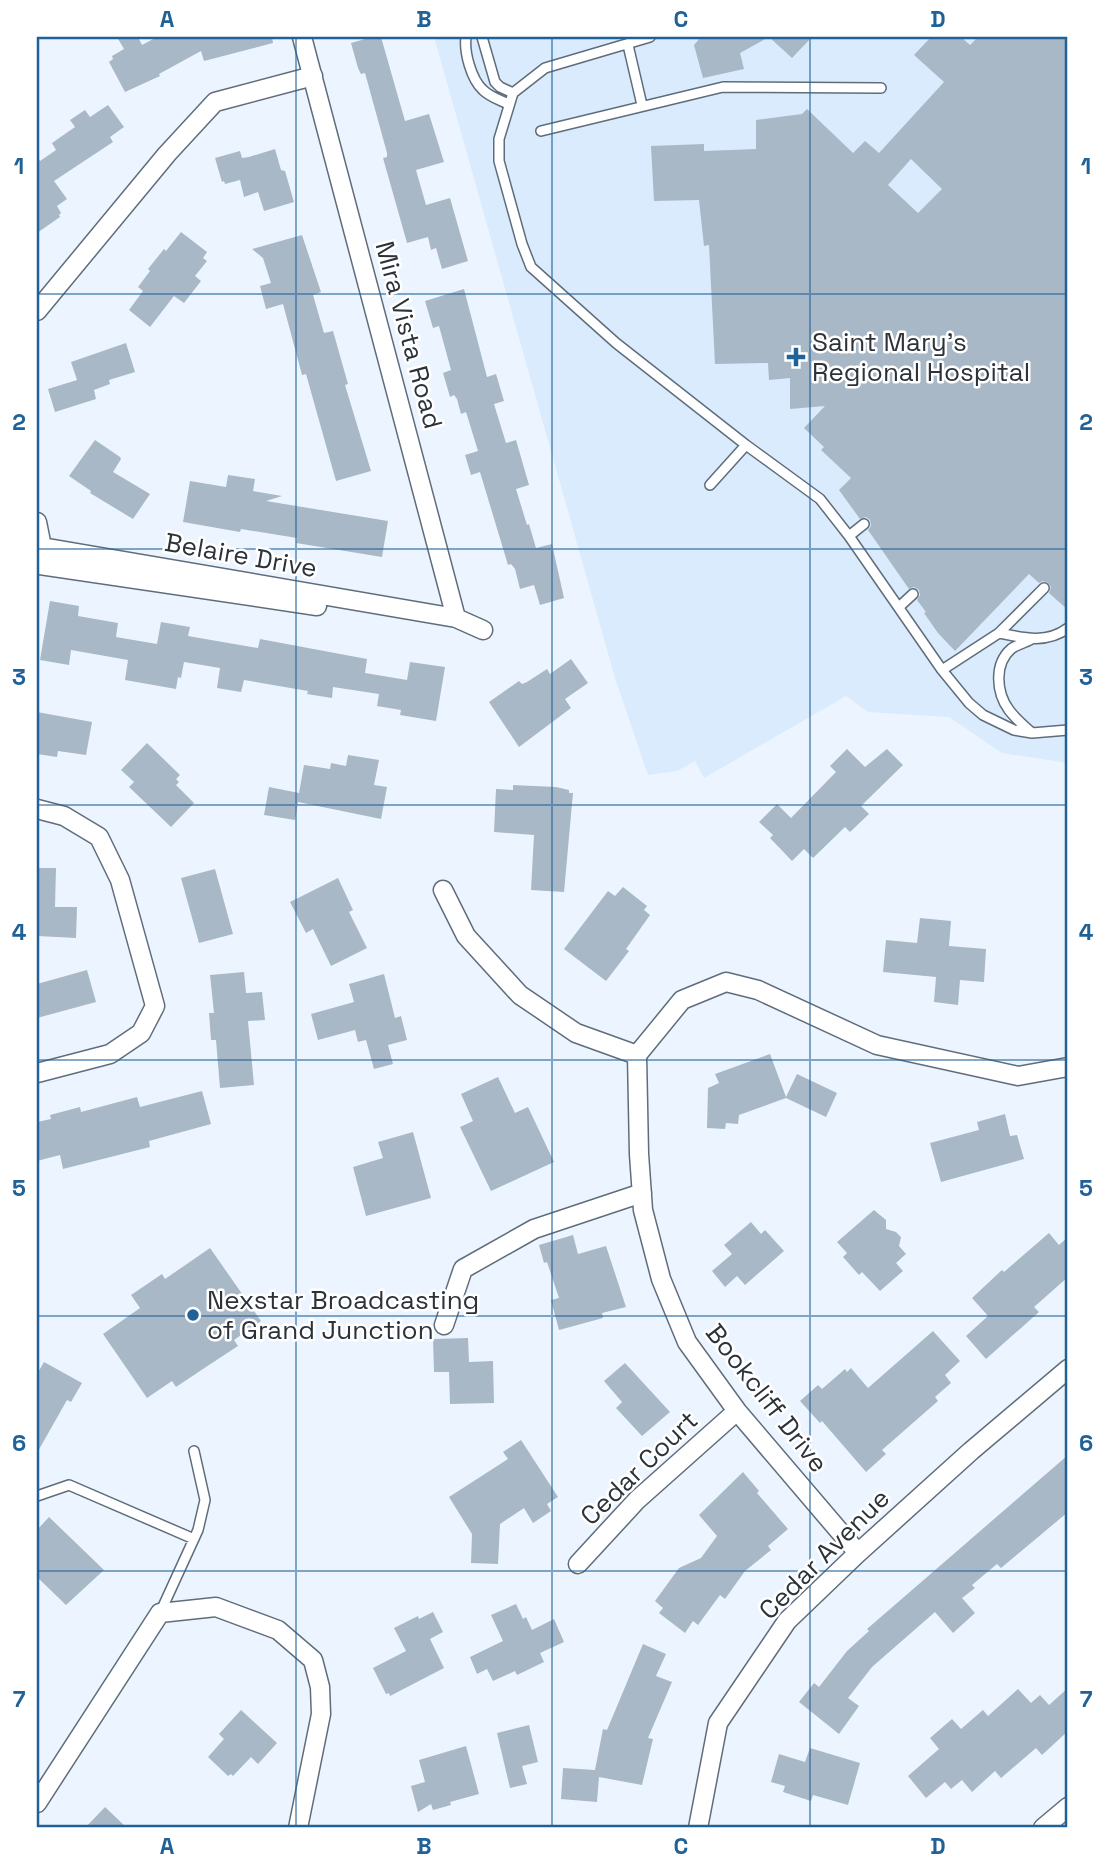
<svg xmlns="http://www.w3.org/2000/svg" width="1105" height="1865" font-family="'Space Grotesk',sans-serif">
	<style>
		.built { fill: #d9ebfc }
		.building { fill: #a8b8c7; fill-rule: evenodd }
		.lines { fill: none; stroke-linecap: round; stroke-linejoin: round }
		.lane-casing { stroke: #5f6d7b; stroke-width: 12 }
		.street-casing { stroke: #5f6d7b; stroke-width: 21 }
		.lane { stroke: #fff; stroke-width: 9 }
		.street { stroke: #fff; stroke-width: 18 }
		.grid { fill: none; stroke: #206197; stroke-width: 2; stroke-opacity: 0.55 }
		.poi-dot { fill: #206197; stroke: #fff; stroke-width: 2.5 }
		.labels { text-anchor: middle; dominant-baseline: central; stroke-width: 5; stroke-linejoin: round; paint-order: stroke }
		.street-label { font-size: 26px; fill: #2c3238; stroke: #fff }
		.poi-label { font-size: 26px; fill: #2c3238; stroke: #fff; text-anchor: start }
		.neatline { fill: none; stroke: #206197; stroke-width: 2.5 }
		.grid-label { font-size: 23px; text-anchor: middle; font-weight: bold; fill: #206197 }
	</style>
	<rect width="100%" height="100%" fill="#ecf5ff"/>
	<path class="built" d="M434,37H1068V763L1002,753L949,717L868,712L846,696L704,778L695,761L677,771L648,775L615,678Z"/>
	<path class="building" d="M117,37H138L142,45L157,37H272L273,43L204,61L201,51L159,74L160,76L125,92L109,62L113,59L112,56L124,49Z
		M372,37H381L405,121L429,114L444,162L416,170L426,205L450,198L468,261L442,269L436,248L431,250L428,237L407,243L383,158L387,157V153L365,73L361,74L358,68L351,43Z
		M701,37H769L740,53L744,69L703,78L694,45Z
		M769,37H812L792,58Z
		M931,37H961L970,45L978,37H1068V610L1049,593L1051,587L1048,583L1043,581L1039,583L1029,574L955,651L938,633L924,613L926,612L917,600L920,595L919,590L914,587L909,589L868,530L871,526L870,520L866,517L860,519L839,490L851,478L821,450L824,447L804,428L825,406L790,409V378L769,380L768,363L715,364L709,245L704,246L699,200L654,201L651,146L704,144V151L756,149V120L802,114L807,109L853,153L865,141L879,153L944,82L914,55ZM911,159L942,189L918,213L888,185Z
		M108,105L124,127L110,137L113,142L54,181L67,199L57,206L61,213L59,215L60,217L37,233V156L40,161L56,150L52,143L75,127L70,120L85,110L90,117Z
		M275,149L281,170L285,171L294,202L264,211L258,192L244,197L240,180L225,184L224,181L222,182L215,158L240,151L242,158L249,157Z
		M181,232L207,252L203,258L207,261L195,276L201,281L184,303L174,296L150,327L129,310L143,291L138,287L150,271L148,269L164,249L166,251Z
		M302,235L321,292L313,295L324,333L333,331L348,384L345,385L371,471L336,481L306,374L302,375L283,304L266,309L260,286L271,283L263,258L252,249Z
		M464,289L487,377L496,374L504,401L494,404L506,443L516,440L529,485L516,489L527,525L529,524L536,548L552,544L564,598L540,605L534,585L520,589L515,569L511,564L508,565L480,472L471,475L465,455L478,451L466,412L461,414L457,399L454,395L450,397L443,373L451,370L439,326L433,328L425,301Z
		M126,343L135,372L109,380L110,384L94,390L96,399L55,412L48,389L77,380L71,362Z
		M95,440L120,457L121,459L113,472L150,494L133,519L90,493L91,491L69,476Z
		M228,475L255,479L253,491L282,496L266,501L388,521L382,557L296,543L297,538L241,529L240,532L183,522L190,481L226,487Z
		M50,601L79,606L78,616L118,623L116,637L157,644L161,622L190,627L188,636L258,648L260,639L367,659L365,673L407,680L410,662L445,667L436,721L400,715L401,710L377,706L379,694L333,687L332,698L307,694L308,691L244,680L241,692L217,688L220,668L184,662L181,678L178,677L176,689L125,680L128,660L71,650L69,665L40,660Z
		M571,659L588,683L565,699L571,708L519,747L489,702L519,681L522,684L527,682L547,669L550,674Z
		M37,712L92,722L86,755L58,751L57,757L37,754Z
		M147,743L180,775L176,779L179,782L176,785L194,803L171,827L129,787L134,782L121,770Z
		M847,749L865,767L887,749L903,765L861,806L869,814L850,832L845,827L813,858L804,849L792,861L770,838L773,835L759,822L777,804L791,818L836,772L830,766Z
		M348,755L379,760L374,785L387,787L381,819L298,802L295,820L264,815L269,787L299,793L304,765L330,769L331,763L346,766Z
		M513,785L556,787L569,790V793H573L564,892L531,890L534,835L494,832L496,789L513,790Z
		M37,868H56L55,907H77L76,938L37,936Z
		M215,869L233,934L199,943L181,878Z
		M338,878L353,910L349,912L367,948L331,966L313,929L306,933L290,902Z
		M623,887L647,906L644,910L650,915L626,949L629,951L606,981L564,949L608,891L615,896Z
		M920,918L951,921L949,946L986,949L984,982L960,980L958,1005L934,1002L936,977L883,972L886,940L917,943Z
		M87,970L96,1002L37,1018V984Z
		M244,972L246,993L262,992L265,1020L248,1021L254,1085L220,1088L216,1040H211L209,1013H214L210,975Z
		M384,974L395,1018L401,1016L407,1040L388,1045L393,1064L374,1069L366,1040L358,1042L355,1030L318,1040L311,1014L354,1002L349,984Z
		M770,1054L786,1097L797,1074L837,1093L826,1117L786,1098L739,1115L738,1124L726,1123L725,1129L707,1128L708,1088L719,1083L715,1074Z
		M498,1077L515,1113L528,1107L554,1162L491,1191L460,1127L473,1121L461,1094Z
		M202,1091L211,1124L149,1141L150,1147L63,1169L60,1155L37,1161V1122L51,1119L50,1115L80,1107L81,1112L137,1097L140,1107Z
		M1005,1114L1010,1136L1017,1135L1024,1159L941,1182L930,1143L979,1130L977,1122Z
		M413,1132L431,1198L366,1216L353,1167L383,1158L378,1142Z
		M874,1210L886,1220V1229L896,1232L901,1237L899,1246L906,1254L896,1263L903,1271L880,1291L862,1272L859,1275L843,1257L847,1253L837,1242Z
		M751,1222L761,1234L765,1230L784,1251L745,1285L737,1276L725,1287L712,1271L732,1254L724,1245Z
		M1049,1233L1059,1245L1068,1237V1277L1034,1307L1039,1312L986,1359L966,1336L988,1316L972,1298L1002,1270L1004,1272Z
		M573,1235L578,1254L606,1246L626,1307L602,1313L603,1318L559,1330L551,1300L559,1298L547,1262L544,1263L539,1245Z
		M210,1248L261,1321L234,1340L238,1346L209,1365L176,1387L172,1381L147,1398L103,1334L140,1308L131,1295L162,1274L165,1279Z
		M933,1331L960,1361L945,1375L951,1383L935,1397L938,1401L882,1450L886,1454L866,1472L822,1421L820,1423L800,1401L818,1385L822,1389L845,1369L847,1372L851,1368L868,1388Z
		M468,1338L469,1362L493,1361L494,1403L450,1404L449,1372H434L433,1339Z
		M44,1362L82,1383L71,1402L67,1400L37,1453V1374Z
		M625,1363L670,1412L642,1436L616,1408L622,1402L604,1381Z
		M521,1440L558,1497L547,1504L551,1511L533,1523L524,1508L500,1524L498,1564L471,1563L472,1534L449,1497L508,1459L503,1452Z
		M1068,1455V1512L1001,1568L997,1564L972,1585L975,1588L962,1598L975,1613L953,1633L935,1612L872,1667L848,1698L859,1706L839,1734L799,1702L814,1683L819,1687L847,1651L869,1631L867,1629Z
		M743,1472L759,1491L757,1493L788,1529L768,1546L771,1550L745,1571L725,1599L720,1595L698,1625L693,1621L685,1633L659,1613L663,1608L655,1601L679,1568L701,1558L717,1536L699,1515Z
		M49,1517L104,1570L66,1605L37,1577V1530Z
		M516,1604L523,1619L526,1617L532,1630L554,1619L564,1642L540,1653L544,1662L517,1675L515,1671L493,1681L487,1669L477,1674L470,1657L503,1641L491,1615Z
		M433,1612L443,1632L430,1639L444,1668L390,1696L389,1693L386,1694L373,1668L406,1651L394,1628L418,1616L419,1619Z
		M643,1644L666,1654L656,1676L672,1682L648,1738L653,1739L642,1785L599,1777L597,1802L561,1799L563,1768L595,1770L603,1729L607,1730Z
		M1068,1688V1731L1042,1755L1036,1748L1001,1778L995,1771L972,1792L962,1780L951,1789L945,1782L926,1798L908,1776L939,1749L930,1738L952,1719L961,1729L983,1710L988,1716L1018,1689L1031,1703L1040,1695L1049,1705Z
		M241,1710L277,1743L258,1764L251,1757L233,1776L231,1774L228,1776L208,1757L224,1739L219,1734Z
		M529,1725L538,1762L522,1766L527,1784L510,1788L497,1733Z
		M466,1746L479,1794L450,1802L451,1805L433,1810L431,1804L418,1812L411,1786L425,1782L419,1760Z
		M810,1748L860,1763L848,1805L813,1795L811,1801L783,1792L785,1786L771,1782L779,1754L805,1762Z
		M105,1807L127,1828H85Z"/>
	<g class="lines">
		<defs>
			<path id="lane" d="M466,37C464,52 471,79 483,90C490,97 500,100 508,104
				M482,37L495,82L500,87L513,93
				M650,37L545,68L513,93L499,139V161L522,244L531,267L616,343L746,445L820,499L849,536L942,670L969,703L983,715L1014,730L1032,733L1068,730
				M628,45L642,105
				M541,131L723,87L881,88
				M710,485L746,445
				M849,536L864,524
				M899,607L913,594
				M999,633C1023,638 1047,644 1068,628
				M1030,640C1024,643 1016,645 1011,649C994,664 996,692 1009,710C1015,718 1024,726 1032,733
				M942,670L999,633L1044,588
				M37,1496L69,1485L194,1539
				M160,1613L198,1530L205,1500L194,1451"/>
			<path id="street" d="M302,37L456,618
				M37,311L167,154L215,102L313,76
				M37,522L42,547L456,618L483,630
				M37,561L40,565L317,606
				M37,809L64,816L99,837L120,880L155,1006L141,1033L110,1054L37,1073
				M443,890L466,936L520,995L576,1033L637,1055
				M637,1055L639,1154L643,1210L661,1279L687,1342L737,1411L858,1553
				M637,1055L682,1000L726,982L758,990L877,1045L1018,1076L1068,1067
				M444,1325L463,1269L534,1229L642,1193
				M578,1564L637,1500L737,1411
				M37,1803L160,1613L216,1607L278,1630L313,1660L320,1687L321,1714L298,1828
				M698,1828L718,1723L787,1621L858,1553L971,1451L1068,1369
				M1043,1828L1068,1807"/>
		</defs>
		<use href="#lane" class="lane-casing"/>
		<use href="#street" class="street-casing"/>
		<use href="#lane" class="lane"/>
		<use href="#street" class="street"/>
	</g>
	<path class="grid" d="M296,37V1828M552,37V1828M810,37V1828M37,294H1068M37,549H1068M37,805H1068M37,1060H1068M37,1316H1068M37,1571H1068"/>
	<g class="poi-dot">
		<path d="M792.5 346.5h7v7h7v7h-7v7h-7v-7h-7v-7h7z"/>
		<circle cx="193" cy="1315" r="7"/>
	</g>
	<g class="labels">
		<g class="street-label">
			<text transform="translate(409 335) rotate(75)">Mira Vista Road</text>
			<text transform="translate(241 555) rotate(10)">Belaire Drive</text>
			<text transform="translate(767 1398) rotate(52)">Bookcliff Drive</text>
			<text transform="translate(639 1468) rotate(-44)">Cedar Court</text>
			<text transform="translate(824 1554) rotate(-45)">Cedar Avenue</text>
		</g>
		<g class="poi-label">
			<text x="812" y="342">Saint Mary's<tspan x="812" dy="30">Regional Hospital</tspan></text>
			<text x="207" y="1300">Nexstar Broadcasting<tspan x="207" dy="30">of Grand Junction</tspan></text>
		</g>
	</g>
	<rect width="1105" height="1865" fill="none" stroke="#ffffff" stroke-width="77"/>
	<rect x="38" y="38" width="1028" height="1788" class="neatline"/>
	<g class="grid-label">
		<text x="167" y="27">A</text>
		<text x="424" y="27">B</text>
		<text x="681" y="27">C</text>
		<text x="938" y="27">D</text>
		<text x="19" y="174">1</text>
		<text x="1086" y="174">1</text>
		<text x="19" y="430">2</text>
		<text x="1086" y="430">2</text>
		<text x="19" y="685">3</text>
		<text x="1086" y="685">3</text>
		<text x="19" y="940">4</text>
		<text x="1086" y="940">4</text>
		<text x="19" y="1196">5</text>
		<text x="1086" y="1196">5</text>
		<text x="19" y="1451">6</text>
		<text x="1086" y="1451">6</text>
		<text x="19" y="1707">7</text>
		<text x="1086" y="1707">7</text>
		<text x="167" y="1854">A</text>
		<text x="424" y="1854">B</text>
		<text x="681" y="1854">C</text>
		<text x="938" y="1854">D</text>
	</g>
</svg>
